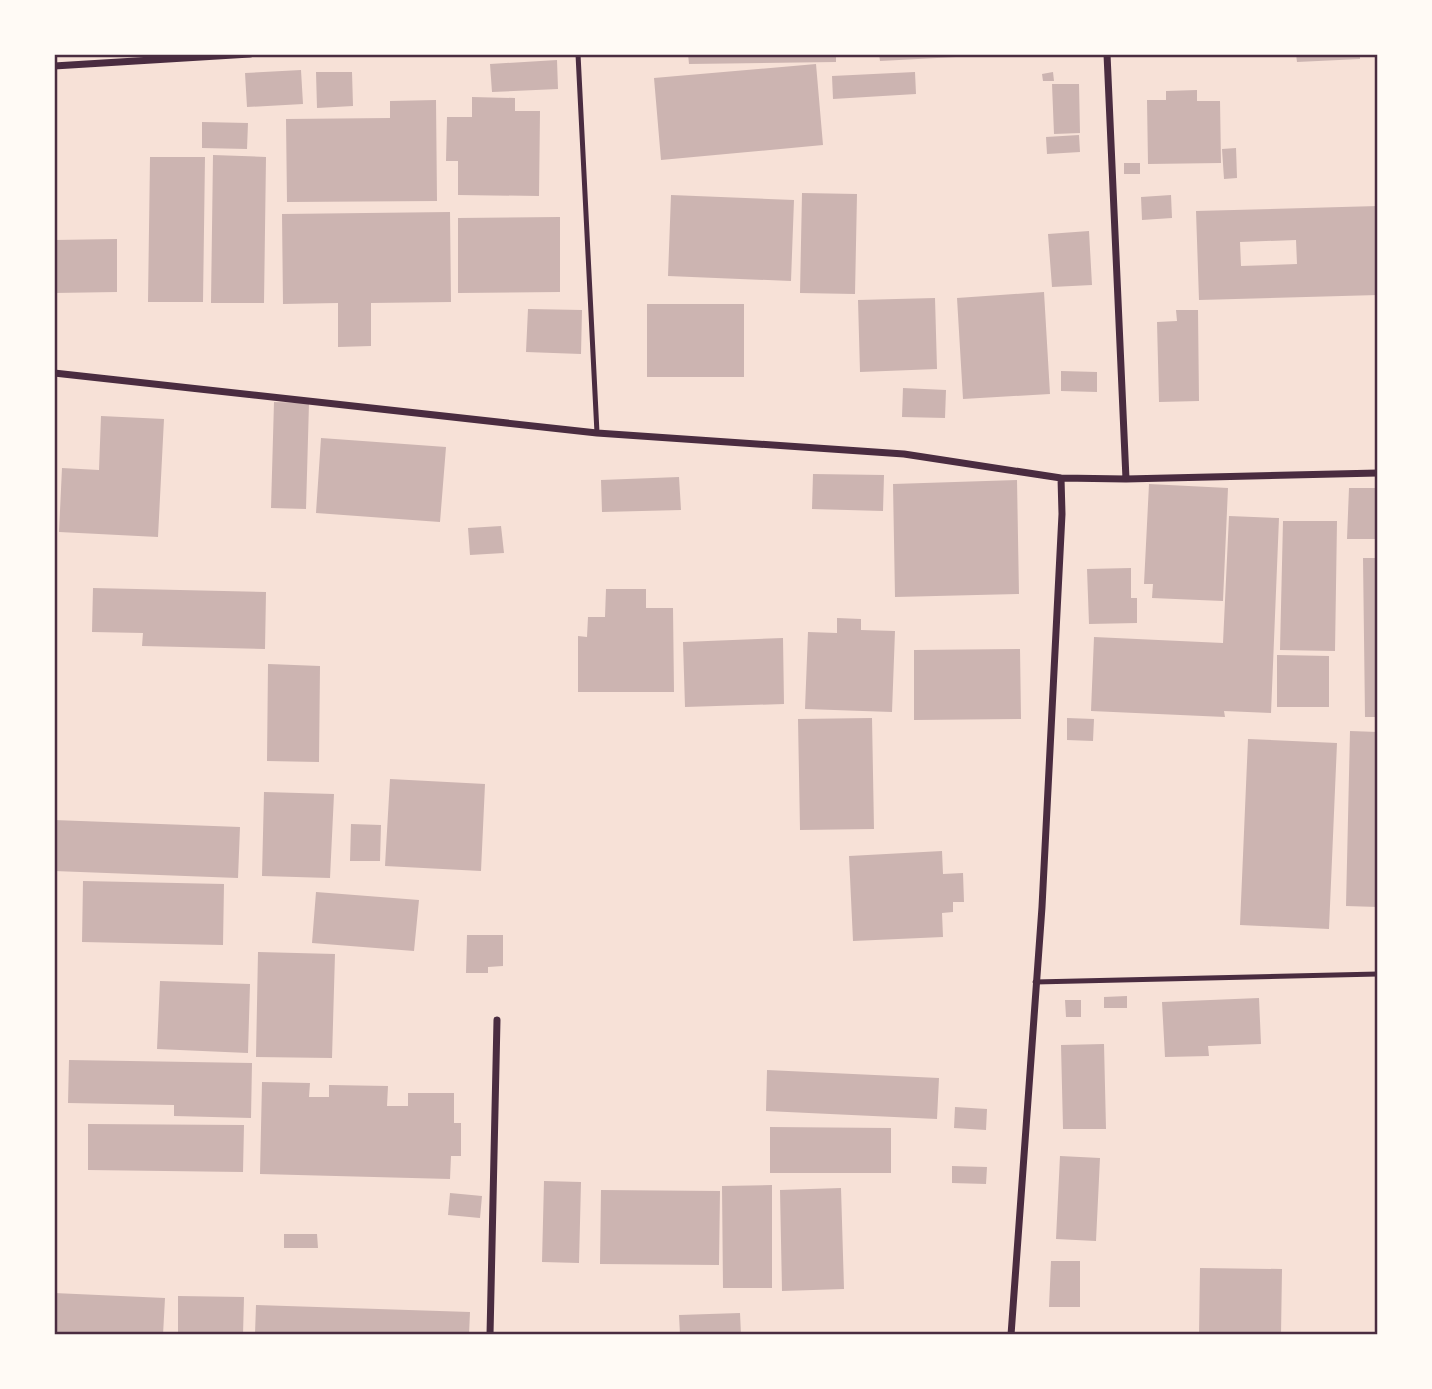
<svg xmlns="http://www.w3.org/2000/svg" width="1432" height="1389" font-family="'Work Sans',sans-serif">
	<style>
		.building { fill: #ccb4b1; fill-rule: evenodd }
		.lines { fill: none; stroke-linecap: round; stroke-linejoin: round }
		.service { stroke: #4a2c40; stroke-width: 5 }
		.minor { stroke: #4a2c40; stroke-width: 7 }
		.neatline { fill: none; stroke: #4a2c40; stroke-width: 2.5 }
	</style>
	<rect width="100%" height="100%" fill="#f7e1d7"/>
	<path class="building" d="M688,54H836V62L689,64Z
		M879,54H975V56L880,61Z
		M1296,54H1360V59L1297,62Z
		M557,60L558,89L492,92L490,64Z
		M816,64L823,145L661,160L654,78Z
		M301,70L303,104L247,107L245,73Z
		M316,72H352L353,106L317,108Z
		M915,72L916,94L833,99L832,76Z
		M1053,72L1054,81H1043L1042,74Z
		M1052,84H1079L1080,133L1054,134Z
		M1197,90V101H1220L1221,163L1148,164L1147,100H1166V91Z
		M472,97L515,98V111H540L539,196L458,195V161H446L447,117H472Z
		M436,100L437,201L287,202L286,119L390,118V101Z
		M202,122L248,123L247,149L202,148Z
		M1079,135L1080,152L1047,154L1046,137Z
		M1236,148L1237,178L1224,179L1222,149Z
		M213,155L266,157L264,303H211Z
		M150,157H205L203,302H148Z
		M1124,163H1140V174H1124Z
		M802,193L857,194L855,294L800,293Z
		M671,195L794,200L791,281L668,276Z
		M1171,195L1172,218L1142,220L1141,197Z
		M1378,206V295L1199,300L1196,211ZM1296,240L1297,264L1241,266L1240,242Z
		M450,212L451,302L371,303V346L338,347V303L283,304L282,214Z
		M560,217V292L458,293V218Z
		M1089,231L1092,285L1052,287L1048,234Z
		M117,239V292L54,293V240Z
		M1044,292L1050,394L963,399L957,298Z
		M935,298L937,369L860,372L858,300Z
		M647,304H744V377H647Z
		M528,309L582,310L581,354L526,352Z
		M1176,310H1198L1199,401L1159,402L1157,322L1177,321Z
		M1061,371L1097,372V392L1061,391Z
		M903,388L946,390L945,418L902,417Z
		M274,402L309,403L306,509L271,508Z
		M101,416L164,419L158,537L59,532L62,468L99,470Z
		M321,438L446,447L440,522L316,513Z
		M813,474L884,475L883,511L812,509Z
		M679,477L681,510L602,512L601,480Z
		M1017,480L1019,594L895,597L893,484Z
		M1149,484L1228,488L1223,601L1152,598L1153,584H1144Z
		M1349,488H1378V539H1347Z
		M1229,516L1279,518L1271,713L1224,711L1225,717L1091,711L1094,637L1223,643Z
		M1283,521H1337L1335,651L1280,650Z
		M501,526L504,553L470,555L468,528Z
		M1363,558H1378V717H1365Z
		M1131,568V598H1137V623L1089,624L1087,569Z
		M93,588L266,592L265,649L142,646L143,633L92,632Z
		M606,589H646V608H673L674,692H578V636L587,637L588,617H605Z
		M837,618L861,619V630L895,631L892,712L805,709L808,632L837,633Z
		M783,638L784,704L685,707L683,642Z
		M1020,649L1021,719L914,720V650Z
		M1277,655L1329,656V707H1277Z
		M268,664L320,666L319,762L267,761Z
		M872,718L874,829L800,830L798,719Z
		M1067,718L1094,719L1093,741L1067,740Z
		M1350,731L1378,732V907L1346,906Z
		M1248,739L1337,743L1329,929L1240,925Z
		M390,779L485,784L481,871L385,866Z
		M264,792L334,794L330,878L262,876Z
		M54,820L240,827L238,878L54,871Z
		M351,824L381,825L380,861H350Z
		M942,851L943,874L963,873L964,902H953V912L942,913L943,937L853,941L849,856Z
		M83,881L224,884L223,945L82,942Z
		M316,892L419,900L414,951L312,943Z
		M467,935H503V966L488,967V973H466Z
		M258,952L335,954L332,1058L256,1057Z
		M160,981L250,984L248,1053L157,1049Z
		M1127,996V1008H1104V997Z
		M1259,998L1261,1044L1208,1046L1209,1056L1165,1057L1162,1002Z
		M1065,1000H1081V1017H1066Z
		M1104,1044L1106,1129H1063L1061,1045Z
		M69,1060L252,1063L251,1118L174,1116V1105L68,1103Z
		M767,1070L939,1078L937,1119L766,1111Z
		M262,1082L310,1083L309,1097H329V1085L388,1086L387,1106H408V1093H454V1123H461V1156H451L450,1179L260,1174Z
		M955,1107L987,1109L986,1130L954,1128Z
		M88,1124L244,1125L243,1172L88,1170Z
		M770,1127L891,1128V1173H770Z
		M1060,1156L1100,1158L1096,1241L1056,1239Z
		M952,1166L987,1167L986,1184L952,1183Z
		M544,1181L581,1182L579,1263L542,1262Z
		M772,1185V1288H723L722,1186Z
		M841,1188L844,1289L782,1291L780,1190Z
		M601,1190L720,1191L719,1265L600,1264Z
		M450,1193L482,1196L480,1218L448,1215Z
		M284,1234H317L318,1248H284Z
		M1051,1261H1080V1307H1049Z
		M1200,1268L1282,1269L1281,1335H1199Z
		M54,1293L165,1298L163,1335H54Z
		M178,1296L244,1297L243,1335H178Z
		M256,1305L470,1312L469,1335L255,1334Z
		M740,1313L741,1335H680L679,1315Z"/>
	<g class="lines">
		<path class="service" d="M578,54L597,433
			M1035,982L1378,974"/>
		<path class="minor" d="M1107,54L1126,479
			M54,66L250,54
			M54,373L597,433L904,454L1061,478L1126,479L1378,473
			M490,1335L497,1020
			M1011,1335L1042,907L1062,514L1061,478"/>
	</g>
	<rect width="1432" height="1389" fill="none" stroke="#fffaf5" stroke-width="112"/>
	<rect x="56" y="56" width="1320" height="1277" class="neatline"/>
</svg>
